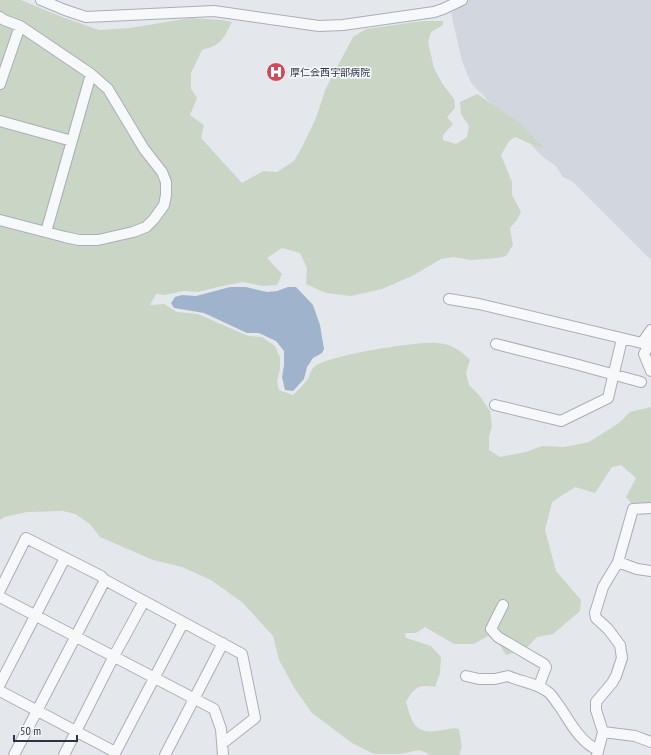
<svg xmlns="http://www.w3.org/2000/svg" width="651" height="755" font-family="'PT Sans Narrow','Noto Sans JP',sans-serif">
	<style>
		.built { fill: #d2d6de }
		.green { fill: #c9d6c5 }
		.water { fill: #9fb4cc }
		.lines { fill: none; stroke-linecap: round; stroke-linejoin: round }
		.minor-casing { stroke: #a9aeb7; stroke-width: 12 }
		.minor { stroke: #f7f8fa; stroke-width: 10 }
		.labels { text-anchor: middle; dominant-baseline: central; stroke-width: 3.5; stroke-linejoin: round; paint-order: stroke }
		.poi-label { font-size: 10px; fill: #2b3445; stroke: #f4f6f9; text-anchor: start }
	</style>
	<rect width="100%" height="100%" fill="#e4e7ec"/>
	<path class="built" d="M469,0H651V260L573,182L563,177L556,166L543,157L471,83L462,61L451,13Z"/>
	<path class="green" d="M0,0H21L62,17L99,30L130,28L190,18L222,20L232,22C223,39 222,45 202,50L191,73V89L197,98L190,115L204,125L201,138L242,183L263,171L277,172L294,161L303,145L316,118L326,88L353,37L366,29L422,21H443V25L431,32L428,42L434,68L442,83L454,99L455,108L447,117L453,124L443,135V140L456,144L467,137L469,126L461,114L460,102L477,94L520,123L544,148L538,147L515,137L509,141L501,155L512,182V195L521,212L517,220L510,228L513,245L506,256L497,258L471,260L453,257L441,259L414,275L382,289L351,296L326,293L306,284L307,268L300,253L282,248L267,258L282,274L277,285L263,286L243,282L222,286L198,292L184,291L164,295L156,294L150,305L164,304L177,312L198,314L248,336L262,337L275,346L280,357V369L277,381L279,390L293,395C298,390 303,385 308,379C310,375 311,369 315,366C331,355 418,341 438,343C451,344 462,351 470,360L466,373L469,385L479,395L490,411L492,426L489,437V450L500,457L526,452L542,446L564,447L589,442L619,423L630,412L651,407V502L633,505L626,497L636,478L621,465L612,467L595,493L575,487L552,502L545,530L556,571L581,600L580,611L553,634L537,637L524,650L506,655L498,642L488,636L474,644H454L425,627L416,633H405L406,638L431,646L441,657L440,673L435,687C419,684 414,687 406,702C413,726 416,735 443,730C449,729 453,727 459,729L462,747L459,755H429L427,753L419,750L400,754H374L352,743L312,713L295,689L279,660L273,636L243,603L211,580L182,567L153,560L100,537L90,524L75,514L63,511L27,512L4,517L0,520Z"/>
	<path class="water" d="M230,287H246L267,292L277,291L288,287H296L313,305L320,325L324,349L322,353L313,358L307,367L304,379L293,391L285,390L282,377L284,365V351L276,341L259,333H247L204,313L174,308L171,303L175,297L182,295L196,296Z"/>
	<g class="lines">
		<defs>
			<path id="minor" d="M41,0L65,10L86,17L214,11L319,26L343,25L434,12L443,9L462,0
				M0,17L4,20L20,26L91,74L108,89L144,149L162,172L166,182V195L164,205L154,219L146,227L133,232L98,240H79L65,237L0,220
				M0,84L20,26
				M0,121L72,141
				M46,232L91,74
				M449,299L479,304L642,343L651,330
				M651,341L644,354L651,371
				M496,344L575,364L641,382
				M495,405L561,421L608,398L622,339
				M618,562L637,569L651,571
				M0,590L26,538L101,576L105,580L242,654L255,718L223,743
				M0,597L214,709L221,729L223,755
				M503,605L491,629L498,637L544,664L546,667L539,686
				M466,676L479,679H495L508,676C521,682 537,683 548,692C553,696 556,702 560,707C570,722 580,742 598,750
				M0,684L65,558
				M0,691L115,752
				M603,732L596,710V702L612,683L616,676L622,658L620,645L608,629L596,618L595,613L603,587L618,562L633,509L651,508
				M14,755L105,580
				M64,755L114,656L144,601
				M114,755L183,623
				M165,755L223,643
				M597,755L603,732L635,736L651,742"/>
		</defs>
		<use href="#minor" class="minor-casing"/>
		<use href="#minor" class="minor"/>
	</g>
	<defs>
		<symbol id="hospital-disc" viewBox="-11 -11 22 22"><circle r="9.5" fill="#d1495b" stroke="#f4f6f9"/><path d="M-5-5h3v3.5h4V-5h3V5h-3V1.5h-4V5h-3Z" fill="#fff"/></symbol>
	</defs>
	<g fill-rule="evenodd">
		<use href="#hospital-disc" x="265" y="61" width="22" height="22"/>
	</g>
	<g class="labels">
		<g class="poi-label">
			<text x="290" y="72">厚仁会西宇部病院</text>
		</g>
	</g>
	<path d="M14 735v6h63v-6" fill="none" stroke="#2b3445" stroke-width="2"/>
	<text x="20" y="735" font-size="12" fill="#2b3445" stroke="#f4f6f9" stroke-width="3" paint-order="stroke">50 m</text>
</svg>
